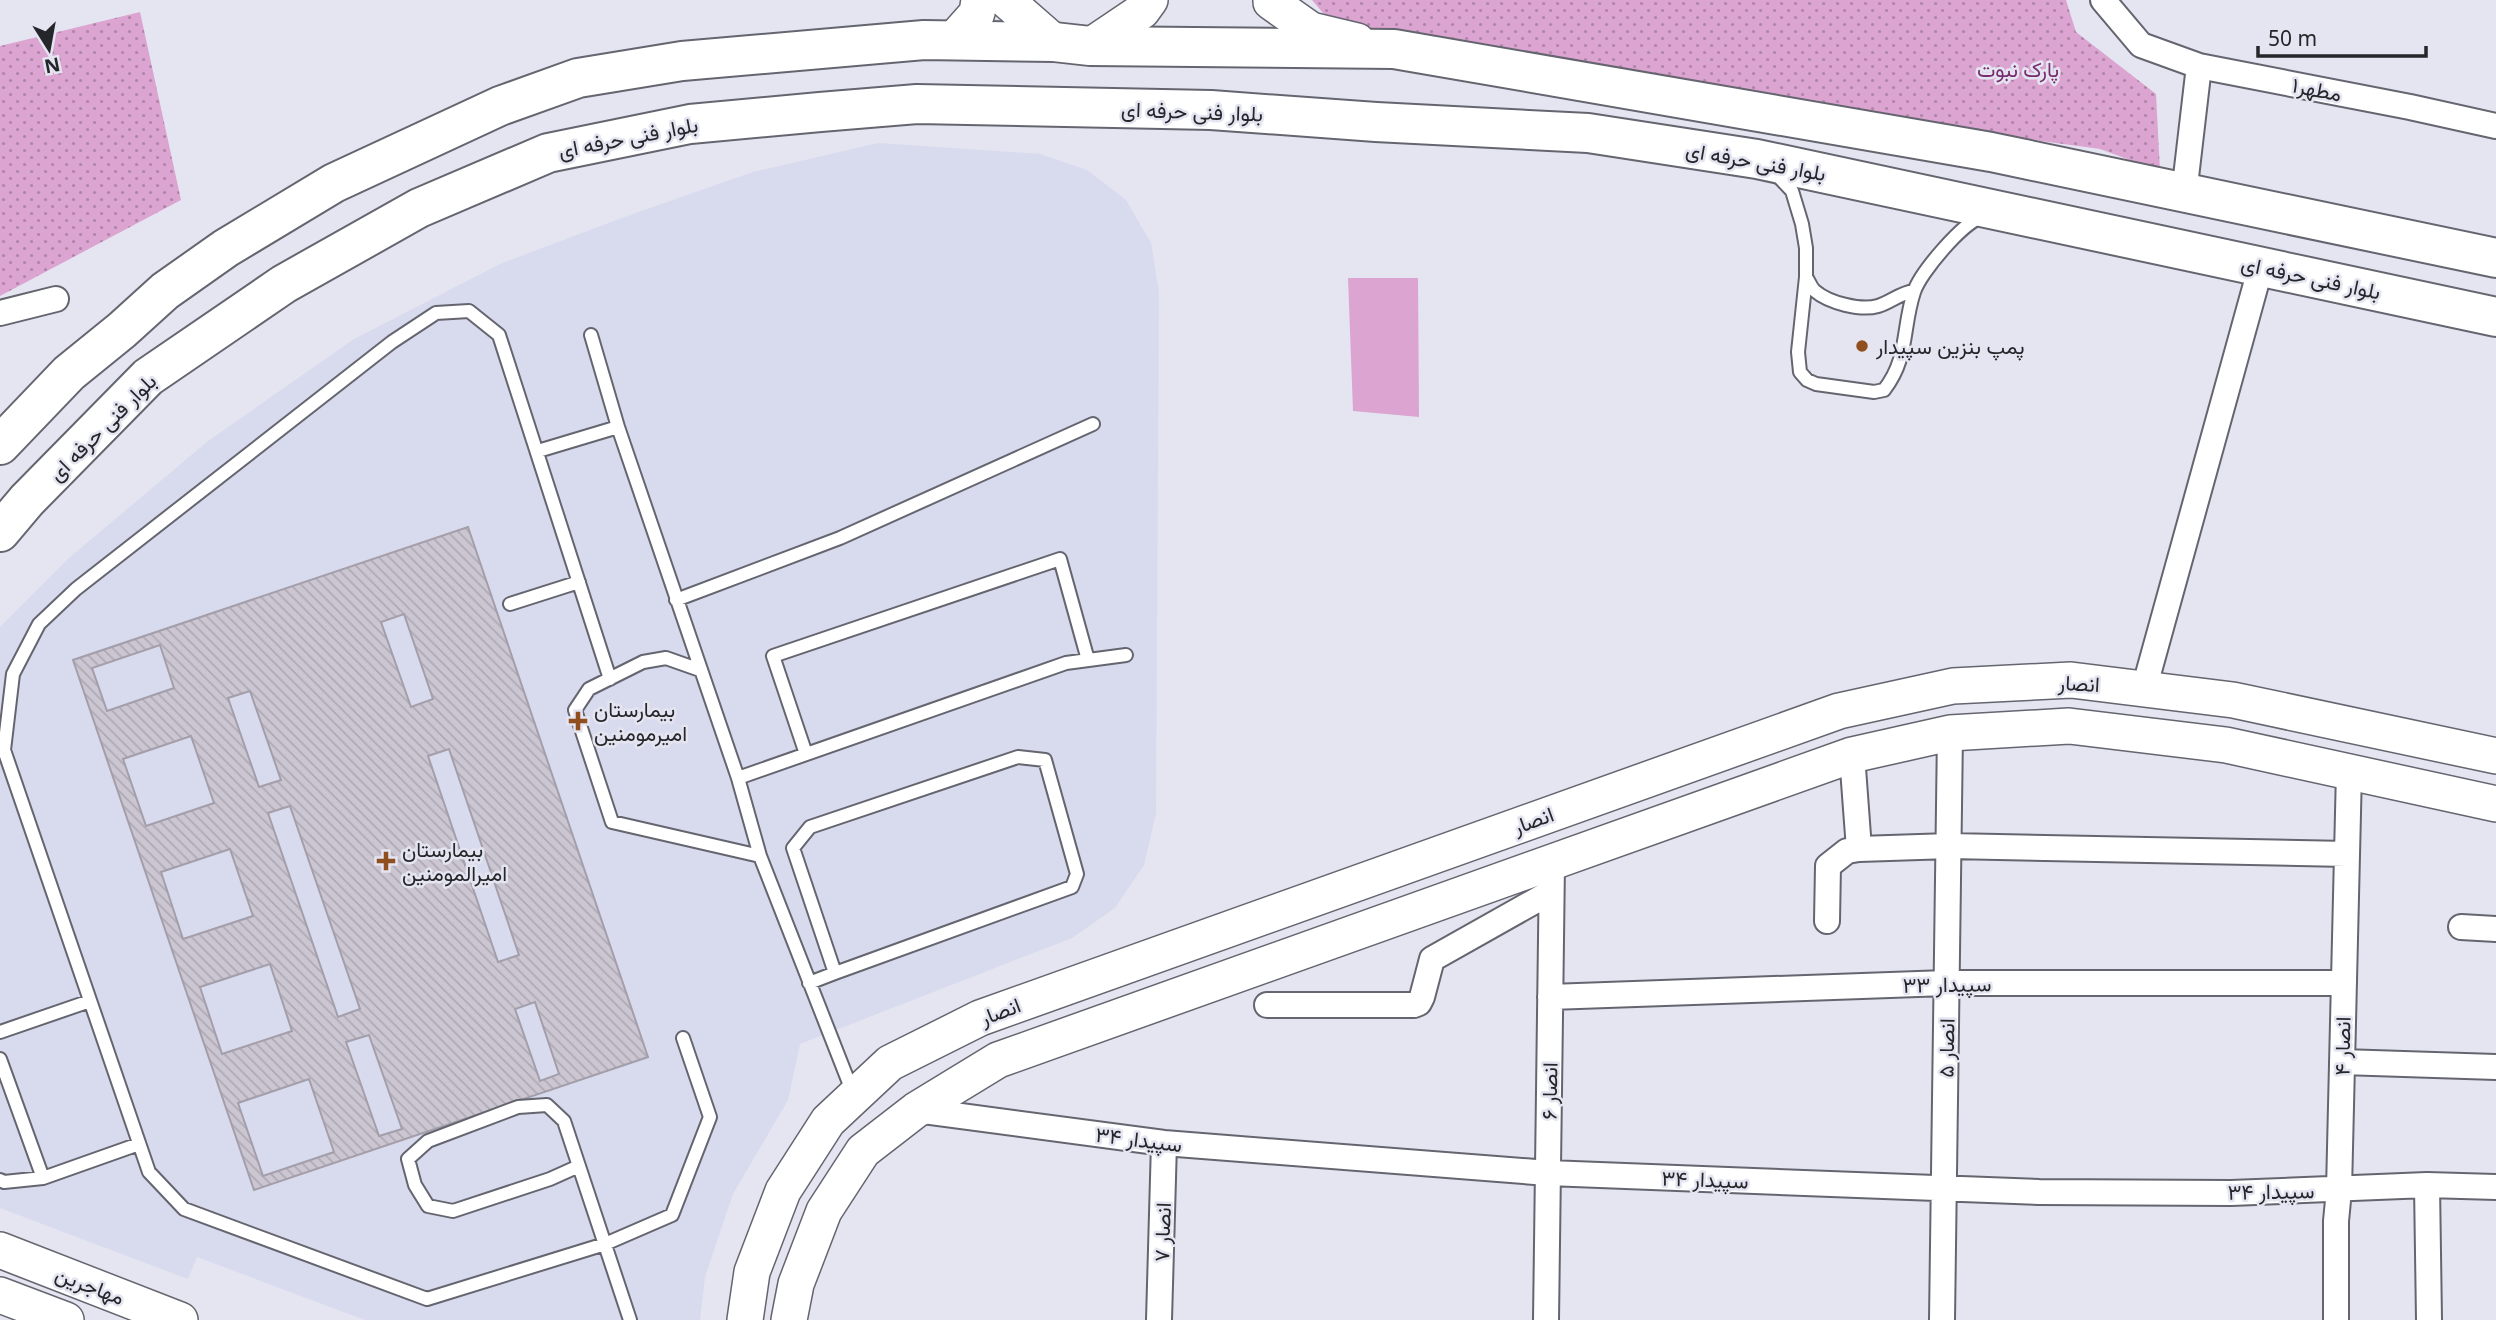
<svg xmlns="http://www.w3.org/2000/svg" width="2496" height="1320" font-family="'Noto Sans',Vazirmatn,sans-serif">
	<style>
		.built { fill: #d8dbee }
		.grass { fill: url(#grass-dots) }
		.garden { fill: #dba4d1 }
		.building { fill: url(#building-back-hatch); stroke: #a39ea9; stroke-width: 2; fill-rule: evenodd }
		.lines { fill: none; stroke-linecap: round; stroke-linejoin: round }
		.lane-casing { stroke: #64656f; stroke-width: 16 }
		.street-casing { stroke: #64656f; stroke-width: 28 }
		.secondary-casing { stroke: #64656f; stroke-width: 38 }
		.primary-casing { stroke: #64656f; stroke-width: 42 }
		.lane { stroke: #fff; stroke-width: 12 }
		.street { stroke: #fff; stroke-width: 24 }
		.secondary { stroke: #fff; stroke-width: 35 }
		.primary { stroke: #fff; stroke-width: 38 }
		.poi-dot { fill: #914e1f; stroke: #e4e5f1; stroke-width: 2.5 }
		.labels { text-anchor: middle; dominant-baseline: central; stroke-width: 5; stroke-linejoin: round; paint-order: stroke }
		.park-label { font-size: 21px; fill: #782b6e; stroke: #e4e5f1 }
		.street-label { font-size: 21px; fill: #25262a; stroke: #e4e5f1 }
		.poi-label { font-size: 21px; fill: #25262a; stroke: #e4e5f1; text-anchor: start }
	</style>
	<defs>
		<pattern id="grass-dots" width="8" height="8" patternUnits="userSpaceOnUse" patternTransform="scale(1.75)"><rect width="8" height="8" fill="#dba4d1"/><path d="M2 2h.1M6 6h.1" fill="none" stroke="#b185aa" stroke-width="1.8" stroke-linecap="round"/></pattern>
		<pattern id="building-back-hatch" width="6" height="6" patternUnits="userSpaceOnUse" patternTransform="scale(1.75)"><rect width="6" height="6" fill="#cbc6d1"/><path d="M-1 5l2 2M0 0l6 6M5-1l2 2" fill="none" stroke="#aeaab4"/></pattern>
	</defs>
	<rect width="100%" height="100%" fill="#e4e5f1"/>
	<path class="built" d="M878,143L1040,154L1087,170L1126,200L1151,243L1159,292L1156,814L1144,865L1115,908L1072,938L800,1044L788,1100L733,1194L705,1277L700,1320H365L197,1257L188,1279L0,1208V627L69,558L208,441L354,339L502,263L627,216L753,172Z"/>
	<path class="grass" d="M1312,0H2066L2076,32L2156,94L2160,171L2100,149L1353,48Z
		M140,12L181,200L0,296V46Z"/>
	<path class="garden" d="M1348,278H1418L1419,417L1353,411Z"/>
	<path class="building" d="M468,527L648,1057L254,1190L73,660ZM404,614L433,699L411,707L381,622ZM160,645L174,688L107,711L92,668ZM250,691L281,780L259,787L228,698ZM191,736L214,803L146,826L123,759ZM449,749L519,955L498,962L428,756ZM290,806L360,1009L338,1017L268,813ZM230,849L253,916L183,939L161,872ZM270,964L292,1031L222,1054L200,987ZM535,1002L559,1074L540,1081L515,1009ZM369,1035L402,1129L379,1136L346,1042ZM309,1079L334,1152L263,1176L238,1103Z"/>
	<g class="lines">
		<defs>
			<path id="lane" d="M1776,174L1792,191L1802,224L1806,248V277L1798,352L1800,372L1807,380L1816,384L1874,392L1884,390C1909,358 1902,328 1914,292C1920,273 1963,222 1982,217
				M1806,277C1809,281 1811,288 1815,291C1829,303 1861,311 1878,306C1891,302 1900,293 1914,291
				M591,335L618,427L738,778L760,856L853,1093
				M538,451L618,427
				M676,600L840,538L1093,424
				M510,604L579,582
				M700,670L666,658L643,662L589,689L575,710L612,822L760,856
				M610,679L499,335L469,311L436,313L392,342L76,589L39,624L13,674L4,750L149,1172L184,1209L427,1299L605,1244L672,1215L710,1117L683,1038
				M806,754L773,656L1060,559L1088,660
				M738,778L1066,663L1126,655
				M809,983L835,973L1072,887L1077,874L1045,760L1018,757L810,827L793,848L835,973
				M0,1032L90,1001
				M0,1059L43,1178
				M579,1166L550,1179L453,1211L428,1206L415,1185L408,1159L428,1141L518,1107L547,1105L564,1121L630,1320
				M0,1180L4,1182L43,1178L139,1144"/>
			<path id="street" d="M2103,0L2141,45L2199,66L2410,107L2496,126
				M2184,194L2199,66
				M0,313L56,299
				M2144,689L2261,266
				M1852,755L1859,849
				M1827,921L1828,866L1847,851L1859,849L1950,846L2347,854
				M2461,927L2496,929
				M1550,997L1946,983H2344
				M1267,1005H1414L1419,1003L1422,997L1432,959L1551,892
				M2342,1062L2496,1067
				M916,1110L1164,1143L1548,1173L2039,1192L2231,1193L2427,1185L2496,1187
				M2427,1185L2429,1320
				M1159,1320L1164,1143
				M1546,1320L1552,863
				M1942,1320L1950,733
				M2336,1320V1221L2339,1190L2349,771"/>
			<path id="secondary" d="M1006,0L1054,42
				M1271,0V2L1311,30L1357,41
				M933,40L954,39L977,13L979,0
				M1090,46L1142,11L1150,0
				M0,1250L180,1320
				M0,1295L66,1320
				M745,1320L752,1272L783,1191L828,1121L890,1063L980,1018L1839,711L1953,686L2071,680L2233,700L2496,756
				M789,1320L796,1284L824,1211L863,1151L916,1110L998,1060L1852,755L1950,733L2069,726L2226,745L2496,804"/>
			<path id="primary" d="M0,445L69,373L122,330L165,291L226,248L334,183L500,106L578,78L682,61L924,40L1054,42L1090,46L1394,49L1991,152L2496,258
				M0,532L27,500L148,377L284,284L419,208L548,153L690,124L820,112L917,104L1211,110L1376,122L1588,133L1757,159L2496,317"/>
		</defs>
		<use href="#lane" class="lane-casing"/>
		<use href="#street" class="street-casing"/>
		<use href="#secondary" class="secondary-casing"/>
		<use href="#primary" class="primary-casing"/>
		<use href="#lane" class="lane"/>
		<use href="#street" class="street"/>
		<use href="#secondary" class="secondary"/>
		<use href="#primary" class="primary"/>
	</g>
	<g class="poi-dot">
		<circle cx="1862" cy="346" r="7"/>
		<path d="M574.5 710.5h7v7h7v7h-7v7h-7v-7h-7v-7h7z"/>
		<path d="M382.5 850.5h7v7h7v7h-7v7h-7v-7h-7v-7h7z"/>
	</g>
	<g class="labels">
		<g class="park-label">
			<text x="2018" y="69">پارک نبوت</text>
		</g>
		<g class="street-label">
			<text transform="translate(2317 89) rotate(11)">مطهر۱</text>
			<text transform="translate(1192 111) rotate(2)">بلوار فنی حرفه ای</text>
			<text transform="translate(628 137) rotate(-11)">بلوار فنی حرفه ای</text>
			<text transform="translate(1756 161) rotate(10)">بلوار فنی حرفه ای</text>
			<text transform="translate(2311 277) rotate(12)">بلوار فنی حرفه ای</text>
			<text transform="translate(102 427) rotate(-45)">بلوار فنی حرفه ای</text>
			<text transform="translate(2079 683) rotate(3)">انصار</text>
			<text transform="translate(1533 820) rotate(-20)">انصار</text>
			<text transform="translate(1947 984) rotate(-1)">سپیدار ۳۳</text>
			<text transform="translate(1000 1011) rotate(-21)">انصار</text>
			<text transform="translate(2342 1046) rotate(-89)">انصار ۴</text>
			<text transform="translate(1946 1048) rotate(-89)">انصار ۵</text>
			<text transform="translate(1549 1091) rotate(-89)">انصار ۶</text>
			<text transform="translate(1139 1139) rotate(7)">سپیدار ۳۴</text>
			<text transform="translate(1705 1179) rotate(2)">سپیدار ۳۴</text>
			<text transform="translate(2271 1191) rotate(-1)">سپیدار ۳۴</text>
			<text transform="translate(1162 1232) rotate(-88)">انصار ۷</text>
			<text transform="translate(90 1285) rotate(21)">مهاجرین</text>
		</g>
		<g class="poi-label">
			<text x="1876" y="346">پمپ بنزین سپیدار</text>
			<text x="594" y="709">بیمارستان<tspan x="594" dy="24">امیرمومنین</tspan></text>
			<text x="402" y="849">بیمارستان<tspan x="402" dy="24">امیرالمومنین</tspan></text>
		</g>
	</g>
	<g transform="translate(49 49) rotate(169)" stroke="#e4e5f1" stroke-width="5" paint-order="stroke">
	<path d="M0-5L12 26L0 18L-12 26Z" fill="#25262a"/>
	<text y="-10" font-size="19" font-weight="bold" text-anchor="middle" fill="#25262a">N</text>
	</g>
	<path d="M2258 46v10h168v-10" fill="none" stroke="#25262a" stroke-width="3.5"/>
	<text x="2268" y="46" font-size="21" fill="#25262a" stroke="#e4e5f1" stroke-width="5" paint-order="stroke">50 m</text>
</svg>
